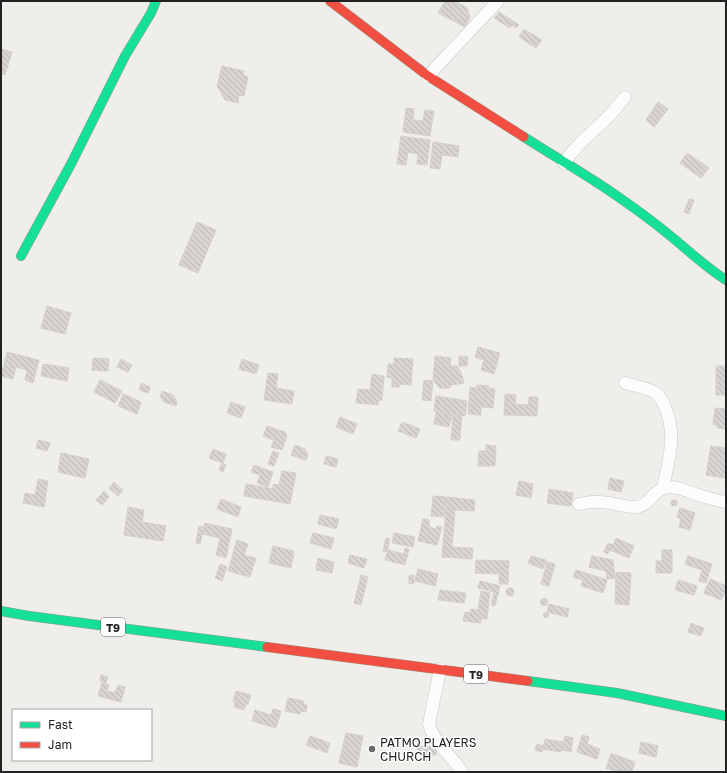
<svg xmlns="http://www.w3.org/2000/svg" width="727" height="773" font-family="'Golos Text',sans-serif">
	<style>
		.building { fill: url(#building-back-hatch); stroke: #d3d0cc }
		.lines { fill: none; stroke-linecap: round; stroke-linejoin: round }
		.street-casing { stroke: #c9c8c7; stroke-width: 13 }
		.fast-casing { stroke: #999a82; stroke-width: 10 }
		.jam-casing { stroke: #999a82; stroke-width: 10 }
		.street { stroke: #fdfcfc; stroke-width: 12 }
		.fast { stroke: #16e098; stroke-width: 9 }
		.jam { stroke: #f24e42; stroke-width: 9 }
		.poi-dot { fill: #6a6968; stroke: #fff; stroke-width: 1.5 }
		.labels { text-anchor: middle; dominant-baseline: central; stroke-width: 3; stroke-linejoin: round; paint-order: stroke }
		.shield { fill: #fff; stroke: #646464; stroke-width: 1 }
		.shield-label { font-size: 11px; font-weight: bold; fill: #222 }
		.poi-label { font-size: 12px; fill: #222; stroke: #fff; text-anchor: start }
	</style>
	<defs>
		<pattern id="building-back-hatch" width="6" height="6" patternUnits="userSpaceOnUse"><rect width="6" height="6" fill="#d7d4d2"/><path d="M-1 5l2 2M0 0l6 6M5-1l2 2" fill="none" stroke="#b8b6b4"/></pattern>
	</defs>
	<rect width="100%" height="100%" fill="#f0eeeb"/>
	<path class="building" d="M445,1H455L467,8L470,17L465,27L438,13Z
		M499,12L519,25L516,28L512,25L510,28L494,18Z
		M524,29L542,40L536,48L519,37Z
		M1,49L12,52L5,75L1,74Z
		M222,66L244,71L243,75L248,77L244,96L239,95L238,103L225,100L217,86Z
		M658,102L668,109L654,127L646,120Z
		M406,108L414,109L413,120L423,121L425,110L434,111L430,136L403,132Z
		M401,136L430,140L427,165L417,164L418,154L408,152L406,165L397,164Z
		M433,142L459,146L458,157L442,155L440,169L430,168Z
		M687,153L709,168L701,178L680,163Z
		M689,199L694,200L689,214L684,212Z
		M197,222L216,230L198,273L179,265Z
		M47,306L71,313L65,334L41,328Z
		M478,347L500,353L494,374L481,370L484,360L475,357Z
		M7,352L39,360L33,383L25,380L27,370L16,367L13,379L1,376Z
		M435,356L451,358L450,366H457L461,372L464,383L451,385L450,388H439L433,379Z
		M459,356L468,357L467,366H459Z
		M93,358L109,359L108,371L92,370Z
		M394,358L413,359L411,385L400,384V387H392V378L387,377L388,364H394Z
		M121,359L132,365L128,372L117,367Z
		M242,359L259,365L256,374L239,369Z
		M43,364L69,368L67,381L41,376Z
		M716,366H726V395H716Z
		M268,373L278,374L276,388L294,391L292,404L264,400Z
		M372,374L384,376L382,400H379L378,405L356,403L358,389L370,390Z
		M100,380L122,391L115,403L94,392Z
		M424,380L433,381L431,401L422,400Z
		M141,383L150,387L148,393L139,390Z
		M477,385L489,386L488,388L495,389L493,408L481,407V415L468,414L470,387L477,388Z
		M162,391L173,395L177,402L176,406L164,402L160,397Z
		M123,394L141,402L137,414L118,406Z
		M505,394L516,395L515,404L528,405L529,397H538L537,416L504,415Z
		M436,396L467,401L465,416L434,411Z
		M231,402L245,407L241,418L227,413Z
		M715,408L726,409V429L717,428V425L713,424Z
		M436,412L452,415L449,427L434,424Z
		M453,415H462L460,440H451Z
		M340,417L357,424L353,434L336,427Z
		M402,422L420,429L416,438L398,431Z
		M267,426L285,432L287,436L282,450L271,447L274,440L263,436Z
		M38,440L50,443L47,451L36,448Z
		M295,445L305,449L308,454L306,460L291,455Z
		M486,445L496,446L495,466H478L479,451H486Z
		M711,446L726,448V478L706,475Z
		M213,449L226,454L223,463L209,458Z
		M273,451L279,453L274,466L268,464Z
		M61,453L89,459L85,478L58,472Z
		M326,456L338,459L336,467L324,464Z
		M222,463L226,465L223,472L219,470Z
		M254,465L273,472L268,487L257,483L260,475L251,472Z
		M282,471L296,473L290,504L244,496L246,484L273,489V484L279,485Z
		M610,478L624,481L621,492L608,489Z
		M38,479L48,481L44,507L23,503L25,493L35,495Z
		M519,481L533,484L531,498L516,495Z
		M114,482L123,490L118,496L109,488Z
		M549,489L573,493L571,506L547,503Z
		M104,491L109,497L102,505L96,500Z
		M433,496L446,497L444,517L431,516Z
		M447,497L475,500L474,511L455,510L452,547L473,548L472,559L442,557Z
		M221,499L241,507L238,517L217,509Z
		M671 503a3 3 0 1 1 6 0a3 3 0 1 1-6 0Z
		M128,507L144,510L142,522L166,526L163,541L124,535Z
		M680,508L695,513L690,530L679,527L681,519L677,517Z
		M320,515L339,519L336,529L318,524Z
		M423,519L429,520V527L436,529L437,526L442,527L437,545L418,541Z
		M205,523L232,529L226,558L216,555L220,538L202,534Z
		M199,526L204,527L200,544L196,543Z
		M313,533L334,538L331,549L310,543Z
		M394,533L415,537L413,547L392,543Z
		M386,538L390,539L387,552L383,551Z
		M616,538L634,546L629,558L610,550L608,554L604,552L608,543L613,545Z
		M237,540L248,544L244,555L256,558L250,577L228,571Z
		M273,546L294,551L291,568L269,563Z
		M405,548L409,549L405,565L385,560L388,550L404,554Z
		M662,550H672V573H656V561H662Z
		M350,555L367,559L364,568L348,563Z
		M531,556L546,560L543,569L528,563Z
		M592,556L613,560L615,578L607,579L606,571L589,567Z
		M688,556L712,564L706,583L699,581L702,570L685,564Z
		M318,558L334,562L332,573L316,570Z
		M476,560L509,561L508,584H499V574L475,573Z
		M547,562L555,564L549,586L541,584Z
		M220,564L227,567L222,581L215,578Z
		M418,569L438,574L435,586L415,581Z
		M576,570L607,580L603,593L581,586L583,580L573,577Z
		M616,572L631,573L629,605L615,604Z
		M361,575L368,577L361,605L354,603Z
		M414,575V583L409,584V576Z
		M710,579L726,586V590L721,600L704,593Z
		M678,580L697,586L694,595L675,590Z
		M480,581L500,586L495,606L491,605L494,592L478,588Z
		M506 592a4 4 0 1 1 8 0a4 4 0 1 1-8 0Z
		M440,590L466,593L464,603L438,600Z
		M481,591L490,593L487,619L481,618V623L463,621L465,612L470,613L471,609L478,610Z
		M540.5 602a3.5 3.5 0 1 1 7 0a3.5 3.5 0 1 1-7 0Z
		M549,604L569,609L567,617L547,612Z
		M543.5 615a2.5 2.5 0 1 1 5 0a2.5 2.5 0 1 1-5 0Z
		M691,623L704,628L701,636L688,632Z
		M101,675L108,677L106,683L100,681Z
		M102,683L109,685L107,691L115,693L118,685L125,687L121,702L98,696Z
		M236,691L251,695L248,704H246L244,710L234,707L235,702L233,701Z
		M288,698L304,701L303,704L307,705L306,712L301,711L300,714L285,711Z
		M273,709L281,711L276,728L252,721L255,710L271,715Z
		M346,733L363,736L357,767L339,763Z
		M582,735L589,737L587,744L600,749L597,759L577,752Z
		M310,736L330,743L327,753L306,745Z
		M565,736L573,738L571,752L562,750Z
		M545,739L563,742L561,752L543,749Z
		M641,742L658,746L656,757L639,753Z
		M537,744L544,746L542,752L535,750Z
		M418,746L437,747L436,755H428V761H421V753H418Z
		M611,753L635,762L632,772H619L606,768Z"/>
	<g class="lines">
		<defs>
			<path id="street" d="M428,76L498,1
				M564,163C577,144 588,136 604,121C612,114 618,105 625,97
				M625,383C635,386 645,387 654,392C659,395 663,402 665,407C677,435 669,459 663,488
				M579,504C586,503 594,501 600,502C611,502 623,507 634,507C648,508 652,492 664,488C676,484 693,494 705,497C712,499 719,501 726,502
				M440,669L429,724C433,742 452,756 462,772"/>
			<path id="fast" d="M524,137C555,157 587,175 617,196C636,209 655,223 673,238C691,253 707,268 726,280
				M21,256L71,164L125,56L151,13L156,1
				M1,611L29,616L267,647
				M528,681L617,693L726,716"/>
			<path id="jam" d="M330,1L428,76L524,137
				M267,647L528,681"/>
		</defs>
		<use href="#street" class="street-casing"/>
		<use href="#fast" class="fast-casing"/>
		<use href="#jam" class="jam-casing"/>
		<use href="#street" class="street"/>
		<use href="#fast" class="fast"/>
		<use href="#jam" class="jam"/>
	</g>
	<circle class="poi-dot" cx="372" cy="749" r="4"/>
	<g class="labels">
		<g class="shield">
			<rect x="101" y="618" width="24" height="18" rx="3"/>
			<rect x="464" y="665" width="24" height="18" rx="3"/>
		</g>
		<g class="shield-label">
			<text x="113" y="627">T9</text>
			<text x="476" y="674">T9</text>
		</g>
		<g class="poi-label">
			<text x="380" y="742">PATMO PLAYERS<tspan x="380" dy="14">CHURCH</tspan></text>
		</g>
	</g>
	<rect width="727" height="773" fill="none" stroke="#222222" stroke-width="4"/>
	<rect x="12" y="709" width="140" height="52" fill="#ffffff" stroke="#a7a7a7"/>
	<rect x="20" y="722" width="20" height="6" fill="#16e098" stroke="#a7a7a7"/>
	<text x="48" y="729" font-size="12" fill="#222222">Fast</text>
	<rect x="20" y="742" width="20" height="6" fill="#f24e42" stroke="#a7a7a7"/>
	<text x="48" y="749" font-size="12" fill="#222222">Jam</text>
</svg>
